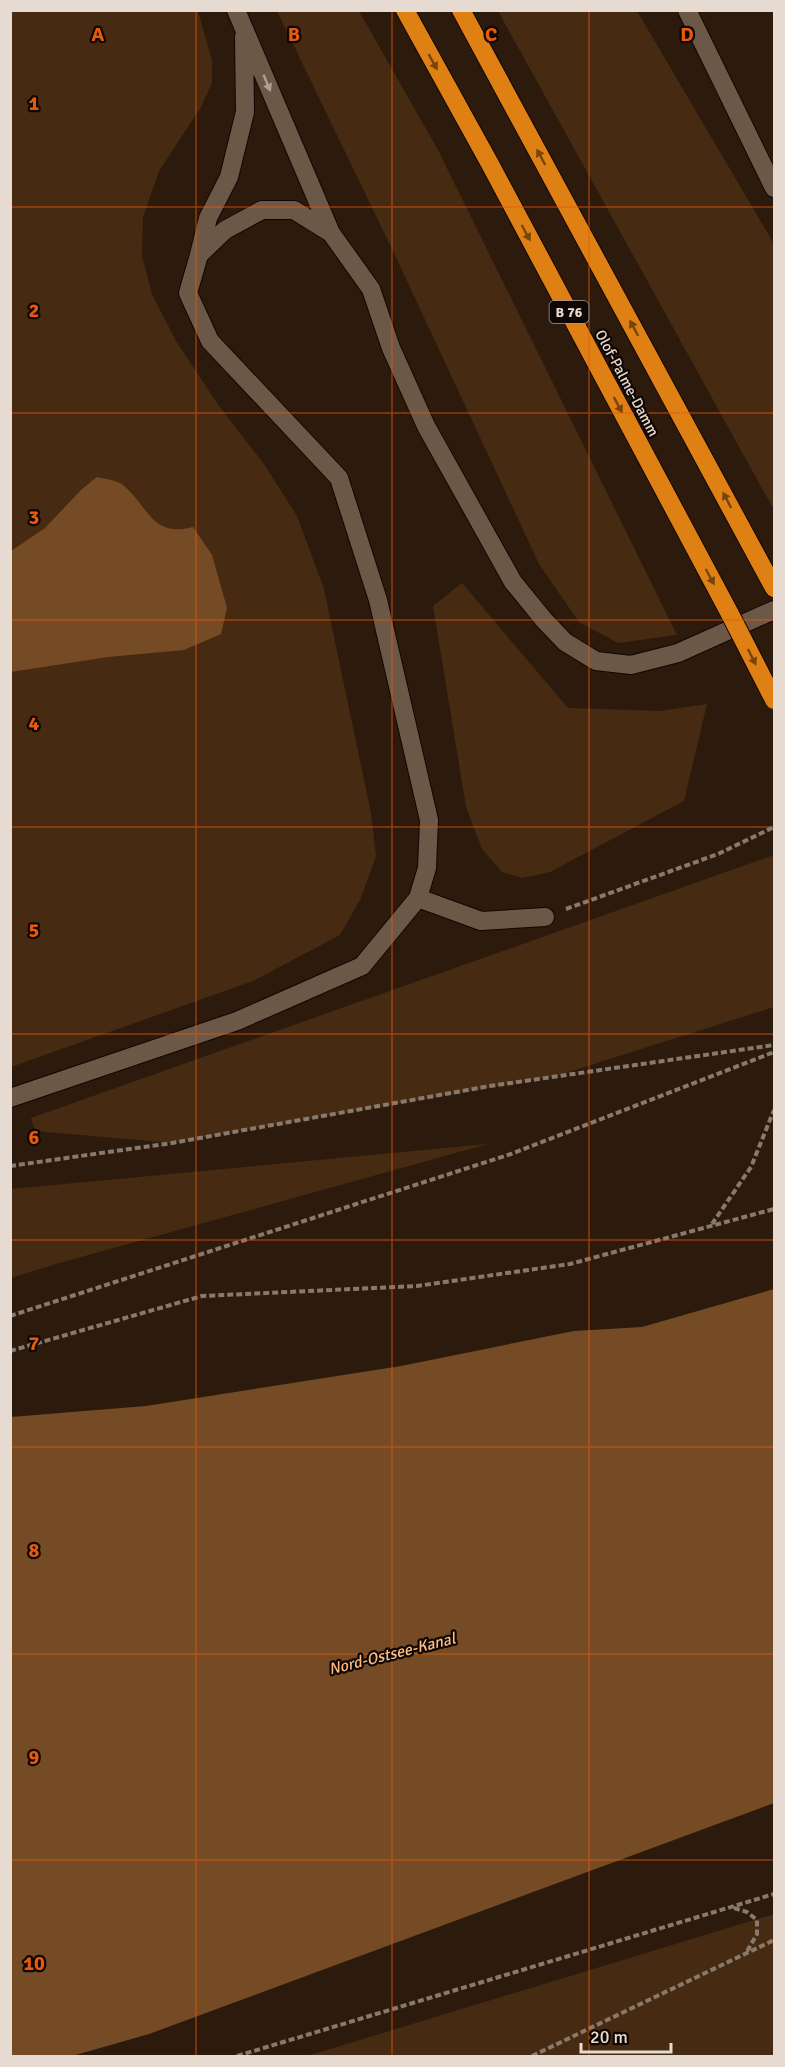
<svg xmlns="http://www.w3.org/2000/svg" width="785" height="2067" font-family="Signika,sans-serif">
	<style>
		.green { fill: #462a11 }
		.water { fill: #754b25 }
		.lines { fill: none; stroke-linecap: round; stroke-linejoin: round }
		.minor-casing { stroke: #140500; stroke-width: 20 }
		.highway-casing { stroke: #140500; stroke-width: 20 }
		.path { stroke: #88796d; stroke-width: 4; stroke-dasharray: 6 3; stroke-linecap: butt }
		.minor { stroke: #6c5847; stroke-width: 18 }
		.highway { stroke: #df8014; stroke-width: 18 }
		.highway-bridge-casing { stroke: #140500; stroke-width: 20; stroke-linecap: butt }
		.highway-bridge { stroke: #df8014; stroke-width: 18 }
		.oneway { fill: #77440c }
		.oneway2 { fill: #b0a093 }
		.grid { fill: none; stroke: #e8590c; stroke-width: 1.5; stroke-opacity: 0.55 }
		.labels { text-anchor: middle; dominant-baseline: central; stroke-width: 4.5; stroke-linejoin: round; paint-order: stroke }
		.shield { fill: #0f0703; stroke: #a69b93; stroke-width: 1.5 }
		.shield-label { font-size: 14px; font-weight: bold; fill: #e7dbd1 }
		.street-label { font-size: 15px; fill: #e7dbd1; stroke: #0f0703 }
		.water-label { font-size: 16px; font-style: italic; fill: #ffbb82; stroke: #0f0703 }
		.grid-label { font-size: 20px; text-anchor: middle; font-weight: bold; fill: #e8590c; stroke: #0f0703; stroke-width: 4.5; stroke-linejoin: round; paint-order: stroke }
	</style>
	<rect width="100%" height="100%" fill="#2c1b0c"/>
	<path class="green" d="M10,11H198L212,61V83L201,107L159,171L143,217L142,256L152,294L176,341L219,406L264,464L297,516L324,589L371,813L376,856L360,900L340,935L253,981L11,1067Z
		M277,11H359L438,150L677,635L618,643L579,622L539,564L392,249Z
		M498,11H637L774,244V510Z
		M462,583L568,708L660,711L707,704L684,801L550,872L522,878L502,872L482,849L466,807L433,606Z
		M774,855V1007L556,1076L172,1143L35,1131L31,1118Z
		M488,1144L56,1264L11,1278V1189Z
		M774,1914V2056H307Z"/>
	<path class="water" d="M97,477C105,479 117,480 123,485C149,507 152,538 193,527L212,555L227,608L221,634L184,650L108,657L11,672V551L45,528L82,489Z
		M774,1289V1803L149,2034L72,2056H11V1417L146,1406L401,1366L574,1331L642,1327Z"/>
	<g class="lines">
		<defs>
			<path id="minor" d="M236,10L331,233
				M687,10L774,188
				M199,255L208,218L229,177L245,112L244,37
				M418,898L481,921L545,917
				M10,1098L237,1021L362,966L418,898L427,868L429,820L378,600L339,478L210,341L188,293L199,255L225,230L262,210H294L331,233L371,289L391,348L426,426L513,582L544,620L565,642L596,661L631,665L678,653L774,610"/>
			<path id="highway" d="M405,10L490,164L730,614
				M461,10L774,588"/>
		</defs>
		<use href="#minor" class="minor-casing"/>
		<use href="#highway" class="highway-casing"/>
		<path class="path" d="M566,909L718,854L774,827
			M10,1166L172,1143L490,1086L774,1045
			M712,1224L751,1167L774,1110
			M10,1316L511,1154L774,1052
			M10,1351L202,1296L417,1286L570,1264L774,1209
			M734,1908L747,1912L757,1920V1934L746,1953
			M237,2056L774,1894
			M532,2056L774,1940"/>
		<use href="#minor" class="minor"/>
		<use href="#highway" class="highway"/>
		<defs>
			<path id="highway-bridge" d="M730,614L774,700"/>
		</defs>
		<use href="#highway-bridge" class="highway-bridge-casing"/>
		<use href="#highway-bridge" class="highway-bridge"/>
	</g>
	<defs><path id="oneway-solid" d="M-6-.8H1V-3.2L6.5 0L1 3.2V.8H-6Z" transform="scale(1.5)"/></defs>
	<g class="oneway">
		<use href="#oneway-solid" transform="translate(433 62) rotate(61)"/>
		<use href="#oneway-solid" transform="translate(541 157) rotate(-118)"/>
		<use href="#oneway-solid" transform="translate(526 233) rotate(62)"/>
		<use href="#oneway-solid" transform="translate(634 328) rotate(-118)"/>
		<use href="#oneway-solid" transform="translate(618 405) rotate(62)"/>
		<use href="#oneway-solid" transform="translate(727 500) rotate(-118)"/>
		<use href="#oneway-solid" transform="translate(710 577) rotate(62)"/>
		<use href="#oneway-solid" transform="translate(752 657) rotate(63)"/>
	</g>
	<use class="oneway2" href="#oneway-solid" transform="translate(267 83) rotate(67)"/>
	<path class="grid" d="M196,10V2056M392,10V2056M589,10V2056M10,207H774M10,413H774M10,620H774M10,827H774M10,1034H774M10,1240H774M10,1447H774M10,1654H774M10,1860H774"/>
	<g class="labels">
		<rect class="shield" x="549.5" y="301" width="39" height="22" rx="4.5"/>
		<g class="shield-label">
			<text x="569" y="312">B 76</text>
		</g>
		<g class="street-label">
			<text transform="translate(627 383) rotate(62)">Olof-Palme-Damm</text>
		</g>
		<g class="water-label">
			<text transform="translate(392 1654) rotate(-14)">Nord-Ostsee-Kanal</text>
		</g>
	</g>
	<g class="grid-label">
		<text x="98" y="41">A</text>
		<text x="294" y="41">B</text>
		<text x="491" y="41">C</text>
		<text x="687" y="41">D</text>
		<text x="34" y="110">1</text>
		<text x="34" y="317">2</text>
		<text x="34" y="524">3</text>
		<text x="34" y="730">4</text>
		<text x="34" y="937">5</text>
		<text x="34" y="1144">6</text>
		<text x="34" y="1350">7</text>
		<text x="34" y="1557">8</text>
		<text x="34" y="1764">9</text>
		<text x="34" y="1970">10</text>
	</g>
	<rect width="785" height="2067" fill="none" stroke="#e7dbd1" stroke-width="24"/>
	<path d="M581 2043v9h90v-9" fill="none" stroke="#e7dbd1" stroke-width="3"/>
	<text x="590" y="2043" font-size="18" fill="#e7dbd1" stroke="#0f0703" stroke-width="4.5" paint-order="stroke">20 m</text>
</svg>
